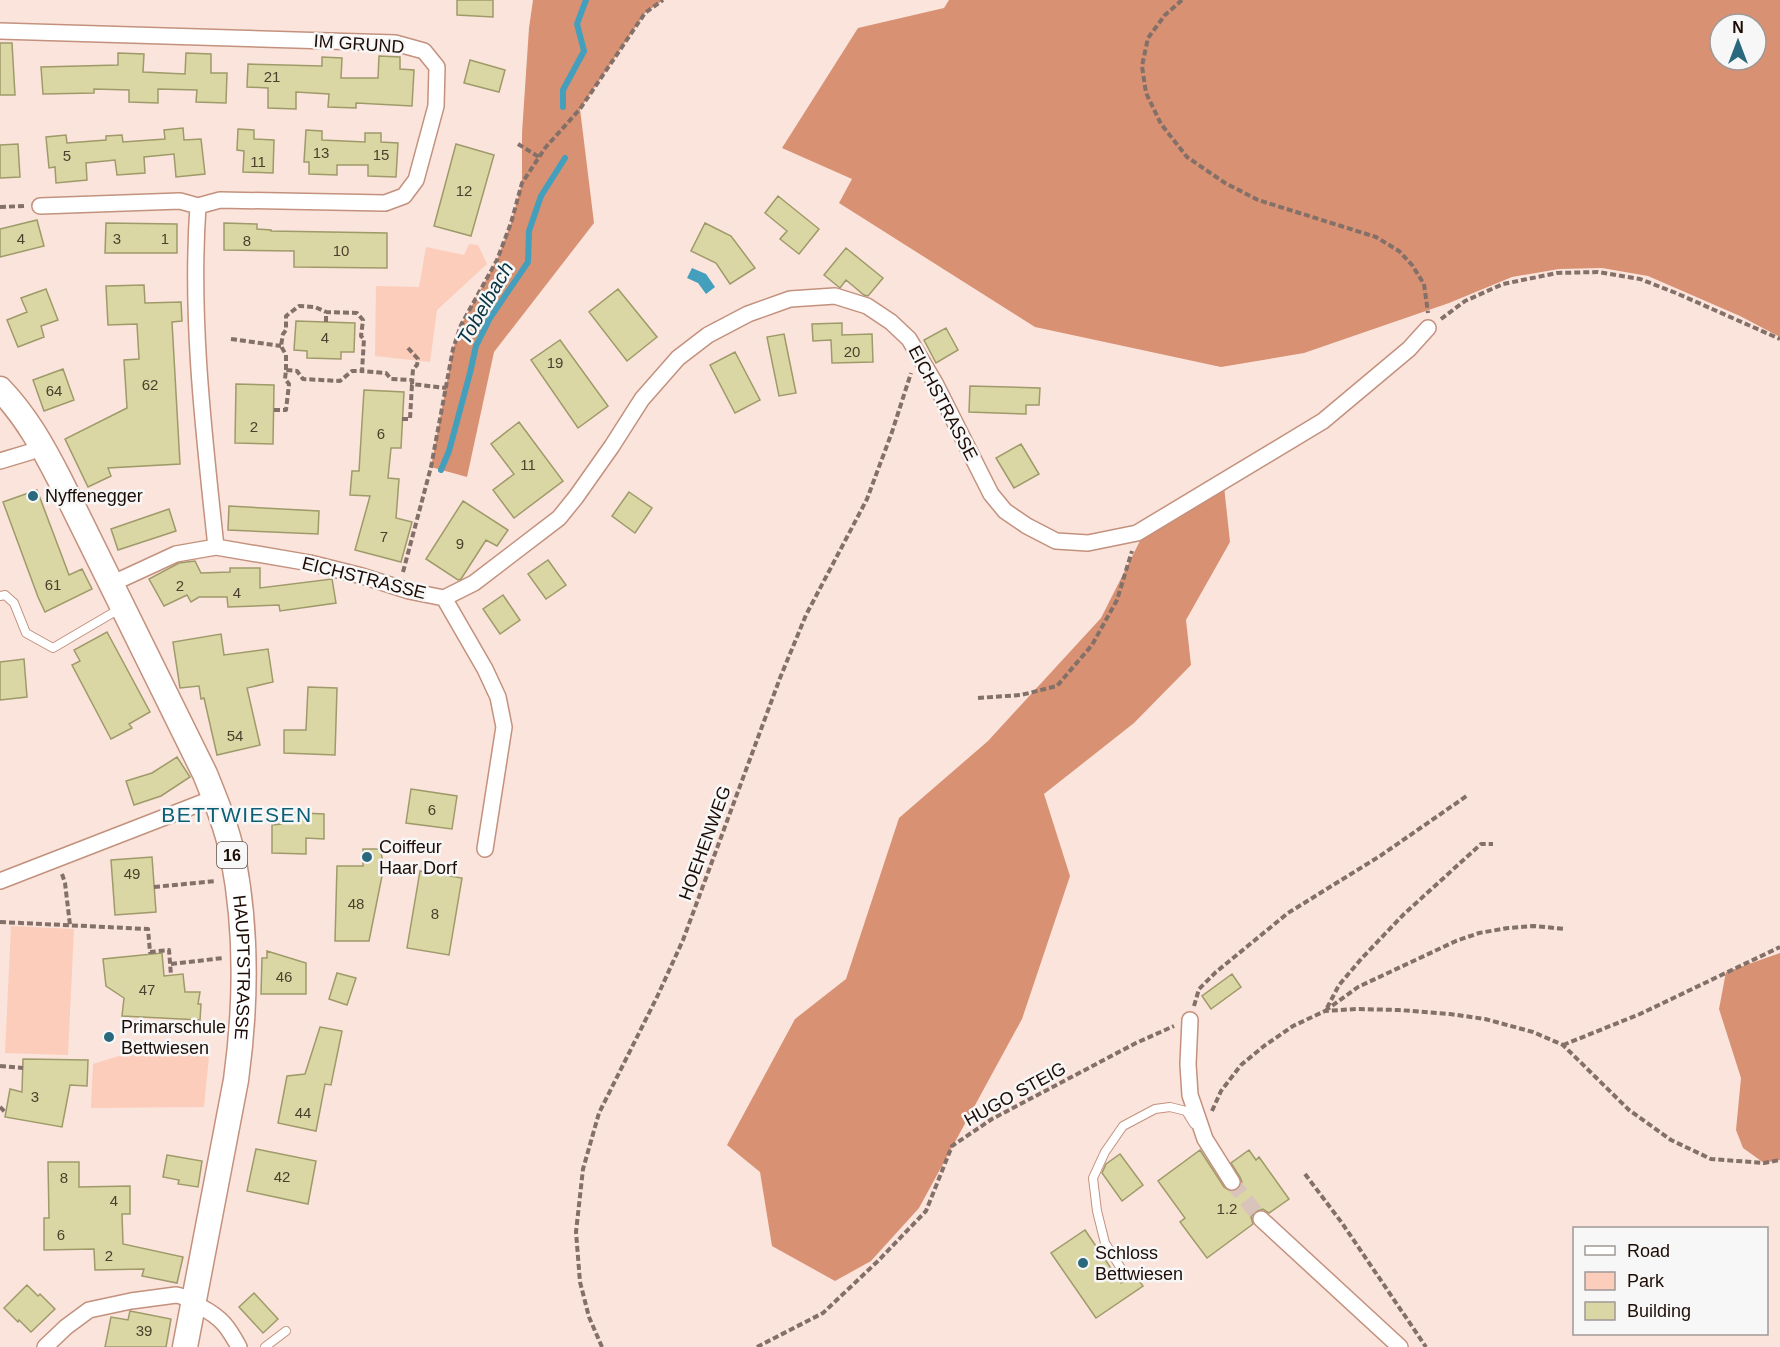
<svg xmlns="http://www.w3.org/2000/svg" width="1780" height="1347" font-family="Arial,sans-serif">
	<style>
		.green { fill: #fccdba }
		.forest { fill: #d89173; fill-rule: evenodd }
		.water { fill: #449fbd }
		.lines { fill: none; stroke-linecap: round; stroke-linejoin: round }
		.stream { stroke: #449fbd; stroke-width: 6 }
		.building { fill: #dbd7a4; stroke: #9f9a69; stroke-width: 1.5 }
		.street-tunnel { stroke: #d9c4bc; stroke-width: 15; stroke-dasharray: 15 8; stroke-linecap: butt }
		.lane-casing { stroke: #c3917d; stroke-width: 10 }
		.street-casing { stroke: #c3917d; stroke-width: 18 }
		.primary-casing { stroke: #c3917d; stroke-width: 27 }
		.path { stroke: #837068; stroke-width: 4; stroke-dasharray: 6 3; stroke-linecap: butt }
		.lane { stroke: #fff; stroke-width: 8 }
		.street { stroke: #fff; stroke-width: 15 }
		.primary { stroke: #fff; stroke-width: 24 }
		.poi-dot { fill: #29687d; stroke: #f7f7f7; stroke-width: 2 }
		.labels { text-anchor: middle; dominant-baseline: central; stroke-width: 5; stroke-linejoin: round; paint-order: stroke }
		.number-label { font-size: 15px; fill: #4c3f2d }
		.shield { fill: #f7f7f7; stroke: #5e524e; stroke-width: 1.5 }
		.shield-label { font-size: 16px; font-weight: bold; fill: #1d0c05 }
		.street-label { font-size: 18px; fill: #1d0c05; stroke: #f7f7f7 }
		.poi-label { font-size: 18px; fill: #1d0c05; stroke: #f7f7f7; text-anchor: start }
		.water-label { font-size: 20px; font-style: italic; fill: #073240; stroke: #f7f7f7 }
		.quarter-label { font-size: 21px; letter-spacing: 1.5px; fill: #0c5e75; stroke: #f7f7f7 }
	</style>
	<rect width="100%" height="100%" fill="#fae4dc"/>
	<path class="green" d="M469,244L478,245L487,264L437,310L430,362L375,356L376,286L419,287L426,247L464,255Z
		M11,926L74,929L68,1055L5,1053Z
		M154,1045H210L204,1107L91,1108L93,1064Z"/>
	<path class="forest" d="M533,0H663L645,13L580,109L594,223L494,352L467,477L431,467L453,349L461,325L497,260L511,223L522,183V133L529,28Z
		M949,0H1780V337L1740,316L1648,276L1602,268L1559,269L1512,277L1449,303L1304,353L1221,367L1035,327L839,203L852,179L782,148L858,28L944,8ZM1720,24H1756V60H1720Z
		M1224,486L1230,542L1186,620L1191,665L1134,723L1044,794L1070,876L1022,1019L919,1208L871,1261L835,1281L772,1246L760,1172L727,1145L795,1019L846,979L899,818L988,741L1101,618L1145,531Z
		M1780,953V1160L1764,1163L1743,1148L1736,1130L1741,1078L1719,1009L1726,972Z"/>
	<path class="water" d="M692,268L706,274L715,287L706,294L698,283L687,278Z"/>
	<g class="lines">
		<path class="stream" d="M563,107V90L584,51L577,24L586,0
			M441,470L449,451L470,373L476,346L490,318L528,262L529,231L541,196L565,158"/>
	</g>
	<path class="building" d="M457,0H493V17L457,15Z
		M0,43H12L15,95H0Z
		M118,53L144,54L143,72L185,74L186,53L211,54V73H227L226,103L196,102L197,90L158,89V103L129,102V90L94,89V93L43,94L41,67L118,65Z
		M379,56L400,57V69L414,70L412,106L356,103V108L328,107L329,94L296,92V109L268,108V88L247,87L248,64L322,66V57L342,58L341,78H378Z
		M470,60L505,70L499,92L464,83Z
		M183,128L184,140L201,139L205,174L176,177L174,154L144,157L145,173L117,175L115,160L86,163L87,180L56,183L55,167L49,168L46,137L66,135L67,143L106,140V136L122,135L123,142L165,139L164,130Z
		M238,129L254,130V139L274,140L273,173L243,172L244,151L237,150Z
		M306,130L322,131V140L365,142V133H381V142L398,143L396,177L368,176V165H337V175L309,174V162H304Z
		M18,144L20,177L0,178V145Z
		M456,144L494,155L471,236L434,226Z
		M778,196L819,229L799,254L780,239L787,231L765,213Z
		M37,220L44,246L0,257V229Z
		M106,223L177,224V253H105Z
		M224,223L257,224V229L271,230V231L387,233V268L294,267V251L224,250Z
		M705,223L731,236L755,268L730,284L716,263L691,251Z
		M846,248L883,278L868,296L864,295L846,280L840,288L824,275Z
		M144,285L145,303L181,302L182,321L172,322L180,464L108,468L111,476L88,487L65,439L127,408L124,360L139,359L137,324L108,325L106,286Z
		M46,289L58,320L41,326L44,337L18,347L7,320L27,312L21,298Z
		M618,289L657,337L627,361L589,312Z
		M296,321L355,323L354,352H341V359L307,358V351L294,350Z
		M842,323V335L872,334L873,362L832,363L831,340L813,341L812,324Z
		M946,328L958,350L936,363L924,340Z
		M784,334L796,393L779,396L767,337Z
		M560,340L608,406L578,428L531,360Z
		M735,352L760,400L735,413L710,365Z
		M63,369L74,400L44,411L33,380Z
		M236,384L274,385L273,444L235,443Z
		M970,386L1040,388L1039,405H1026V414L969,412Z
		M364,390L404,392L401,448H391L388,478L399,479L396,518L412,522L401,562L355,550L370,496L350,495L352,471H359Z
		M519,422L563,481L514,518L493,490L514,474L491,444Z
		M1021,444L1039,474L1014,488L996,458Z
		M37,490L69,575L82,569L92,589L45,612L38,597L3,502Z
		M629,492L652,508L635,533L612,516Z
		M463,501L508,530L497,546L486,540L461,579L458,580L426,559Z
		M229,506L319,511L318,534L228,530Z
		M169,509L176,531L118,550L111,529Z
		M548,560L566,585L546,599L528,574Z
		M195,561L201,573L230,572V568H260V588L332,579L336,603L280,611L279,605L228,607L227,597H199L191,602L187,595L164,606L149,579L179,563Z
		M503,595L520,620L500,634L483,609Z
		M107,632L150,712L129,724L132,728L111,739L72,665L80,661L74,650Z
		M221,634L224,655L268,649L273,682L247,688L260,745L217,755L204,698L201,699L199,686L180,688L173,642Z
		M24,659L27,697L0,700V662Z
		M308,687L337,688L335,755L284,753V730H306Z
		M177,757L190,777L161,796L134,805L126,781L152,773Z
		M411,789L457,796L452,829L406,823Z
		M282,812L324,814V839L306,838V854L272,853V825L282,824Z
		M363,849H380L384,866L369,941H335L337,866H363Z
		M152,857L156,912L115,915L111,860Z
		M420,871L462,878L449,955L407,948Z
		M267,951L306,963V994H261L262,958H267Z
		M162,953L164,976L183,974L185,992H200L198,1004H201L200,1020L122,1016L124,998L106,986L103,959Z
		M337,973L356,978L347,1005L329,999Z
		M1232,974L1241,987L1211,1009L1202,996Z
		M320,1027L342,1031L331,1085L325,1084L316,1131L278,1123L287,1076L305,1074Z
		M23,1059L88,1060L87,1086L70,1085L62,1127L5,1117L10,1089L22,1092Z
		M256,1149L316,1161L308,1204L247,1191Z
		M1200,1150L1224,1187L1232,1192L1238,1190L1242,1182L1240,1177L1231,1163L1249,1150L1256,1160L1259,1157L1289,1199L1269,1213L1263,1209L1254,1212L1251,1217L1253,1224L1207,1258L1180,1222L1185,1218L1158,1181Z
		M1120,1154L1143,1185L1122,1201L1102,1173L1106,1164Z
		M167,1155L202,1161L198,1187L178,1184L179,1180L163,1177Z
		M48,1162H79V1187L130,1186V1214H122L123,1244L183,1257L177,1283L142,1276L144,1269L95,1270L94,1249L44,1250V1218H49Z
		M1085,1230L1121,1283L1134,1274L1143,1286L1096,1318L1051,1253Z
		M27,1285L38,1296L40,1294L55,1309L31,1332L19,1320L18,1322L4,1308Z
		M254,1293L278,1319L263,1333L239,1307Z
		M130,1311L171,1319L166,1347H105L111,1317L128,1320Z"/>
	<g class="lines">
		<path class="street-tunnel" d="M1232,1182L1261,1219"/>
		<defs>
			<path id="lane" d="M0,596L5,595L14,603L26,633L53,648L121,608
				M1122,1270L1105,1243L1097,1211L1093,1178L1105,1152L1123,1126L1155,1109L1170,1107L1186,1111L1194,1124
				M265,1347L286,1331"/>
			<path id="street" d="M0,31L395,43L424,51L437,67L436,106L416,180L404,196L385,203L220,200L198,206C190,320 204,434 216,547
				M40,206L180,201L198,206
				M0,461L30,452L42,445
				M111,584L176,554L216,547L310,563L362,576L409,591L444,598L474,583L559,518L576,497L612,446L642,399L678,358L708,335L748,314L790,299L835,296L867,306L891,322L909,339L935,383L991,494L1005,511L1027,526L1056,541L1088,543L1137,533L1323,421L1409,349L1428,328
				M444,598L485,669L498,697L504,727L485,849
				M0,881L214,798
				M1190,1020L1188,1064L1190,1095L1205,1139L1232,1182
				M1261,1219L1400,1347
				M45,1347L66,1327L89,1310L131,1301L176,1295C186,1296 192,1302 201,1307C222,1318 228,1327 239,1347"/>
			<g id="primary">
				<path id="s1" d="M0,389C26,416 43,447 60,480L205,774C216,801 227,828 233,857C247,929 246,1007 236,1080L185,1347"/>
			</g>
		</defs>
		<use href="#lane" class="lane-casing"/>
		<use href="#street" class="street-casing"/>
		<use href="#primary" class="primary-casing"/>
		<path class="path" d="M1182,0L1165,15L1148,38L1142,66L1146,93L1161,124L1187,157L1225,183L1258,200L1376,237L1399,251L1412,265L1424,284L1428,313
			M518,144L539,157
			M0,207L24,206
			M1441,319L1465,301L1503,284L1557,273L1598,272L1640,279L1676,293L1780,339
			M326,322V312L357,313L363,320L361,336L364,339L362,371L386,373L391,379L412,380
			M231,339L281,346
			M408,348L418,359L417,365L413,369L412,384L446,388
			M286,370V355L281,346L283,334L286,330V316L299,306L315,307L326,312
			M274,410H286L289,384L285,379L286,370L297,371L303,379L340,381L352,371H362
			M402,419H410L412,384
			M403,572L431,467L453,349L461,325L497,260L511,223L522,183L545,148L580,109L645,13L663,0
			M978,698L1021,695L1057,686L1092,645L1117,600L1132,551
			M62,874L65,883L70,925
			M154,887L216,881
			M0,922L148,929L150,952L169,950L171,975
			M171,964L223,958
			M1194,1006L1199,989L1216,972L1288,913L1380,856L1468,795
			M1327,1008L1339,985L1362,958L1404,914L1481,844H1493
			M1325,1011L1358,987L1456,941L1479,933L1508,928L1534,926L1565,929
			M1563,1045L1640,1014L1780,947
			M0,1066L23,1068
			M0,1107L6,1113
			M1212,1111L1221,1091L1241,1065L1264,1046L1293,1026L1325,1011L1356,1009L1399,1010L1450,1014L1485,1019L1533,1032L1563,1045L1629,1110L1671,1140L1711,1159L1764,1163L1780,1160
			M1305,1174L1342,1223L1426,1347
			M602,1347L589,1317L580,1282L576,1232L583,1169L599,1113L657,997L683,940L780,678L806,615L867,499L892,432L911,373
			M757,1347L823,1313L878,1261L926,1211L952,1146L992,1119L1136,1043L1174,1026"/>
		<use href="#lane" class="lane"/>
		<use href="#street" class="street"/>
		<use href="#primary" class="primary"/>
	</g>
	<g class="poi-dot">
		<circle cx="33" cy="496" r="6"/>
		<circle cx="367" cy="857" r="6"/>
		<circle cx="109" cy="1037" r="6"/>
		<circle cx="1083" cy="1263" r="6"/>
	</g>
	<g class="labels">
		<g class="number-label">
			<text x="272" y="76">21</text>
			<text x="321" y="152">13</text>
			<text x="381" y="154">15</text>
			<text x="67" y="155">5</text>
			<text x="258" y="161">11</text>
			<text x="464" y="190">12</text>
			<text x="21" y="238">4</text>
			<text x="117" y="238">3</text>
			<text x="165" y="238">1</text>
			<text x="247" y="240">8</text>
			<text x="341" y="250">10</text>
			<text x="325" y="337">4</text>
			<text x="852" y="351">20</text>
			<text x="555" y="362">19</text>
			<text x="150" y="384">62</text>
			<text x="54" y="390">64</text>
			<text x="254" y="426">2</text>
			<text x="381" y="433">6</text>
			<text x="528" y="464">11</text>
			<text x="384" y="536">7</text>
			<text x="460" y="543">9</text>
			<text x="53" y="584">61</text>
			<text x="180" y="585">2</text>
			<text x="237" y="592">4</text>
			<text x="235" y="735">54</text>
			<text x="432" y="809">6</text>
			<text x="132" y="873">49</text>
			<text x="356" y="903">48</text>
			<text x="435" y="913">8</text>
			<text x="284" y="976">46</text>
			<text x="147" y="989">47</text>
			<text x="35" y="1096">3</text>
			<text x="303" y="1112">44</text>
			<text x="282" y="1176">42</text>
			<text x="64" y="1177">8</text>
			<text x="114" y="1200">4</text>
			<text x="1227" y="1208">1.2</text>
			<text x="61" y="1234">6</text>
			<text x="109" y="1255">2</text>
			<text x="144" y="1330">39</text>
		</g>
		<rect class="shield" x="217" y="842" width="30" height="26" rx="4.5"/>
		<g class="shield-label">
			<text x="232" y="855">16</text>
		</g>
		<g class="street-label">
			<text transform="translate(359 44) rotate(4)">IM GRUND</text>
			<text transform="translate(943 403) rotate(62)">EICHSTRASSE</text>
			<text transform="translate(364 578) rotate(14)">EICHSTRASSE</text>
			<text transform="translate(705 843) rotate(-70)">HOEHENWEG</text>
			<text stroke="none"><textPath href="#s1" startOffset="636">HAUPTSTRASSE</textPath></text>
			<text transform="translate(1015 1094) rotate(-29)">HUGO STEIG</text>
		</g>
		<g class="poi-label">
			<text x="45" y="496">Nyffenegger</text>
			<text x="379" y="847">Coiffeur<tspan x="379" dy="21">Haar Dorf</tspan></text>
			<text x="121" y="1027">Primarschule<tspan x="121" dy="21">Bettwiesen</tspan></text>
			<text x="1095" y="1253">Schloss<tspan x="1095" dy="21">Bettwiesen</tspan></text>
		</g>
		<g class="water-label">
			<text transform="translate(485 303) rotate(-60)">Tobelbach</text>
		</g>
		<g class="quarter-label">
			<text x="237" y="814">BETTWIESEN</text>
		</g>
	</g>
	<rect x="1573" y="1227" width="195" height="108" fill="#f7f7f7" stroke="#a09996" stroke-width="1.5"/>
	<rect x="1585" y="1246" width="30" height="9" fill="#ffffff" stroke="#a09996" stroke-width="1.5"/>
	<text x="1627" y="1257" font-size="18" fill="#1d0c05">Road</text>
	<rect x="1585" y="1272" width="30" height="18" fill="#fccdba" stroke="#a09996" stroke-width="1.5"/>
	<text x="1627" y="1287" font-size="18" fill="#1d0c05">Park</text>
	<rect x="1585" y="1302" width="30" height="18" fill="#dbd7a4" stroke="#a09996" stroke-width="1.5"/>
	<text x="1627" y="1317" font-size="18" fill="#1d0c05">Building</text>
	<g transform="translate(1738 42)"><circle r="28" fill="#f7f7f7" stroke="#a09996" stroke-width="1.5"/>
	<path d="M0-4.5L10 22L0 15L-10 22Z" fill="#29687d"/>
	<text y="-9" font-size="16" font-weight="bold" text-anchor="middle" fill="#1d0c05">N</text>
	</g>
</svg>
